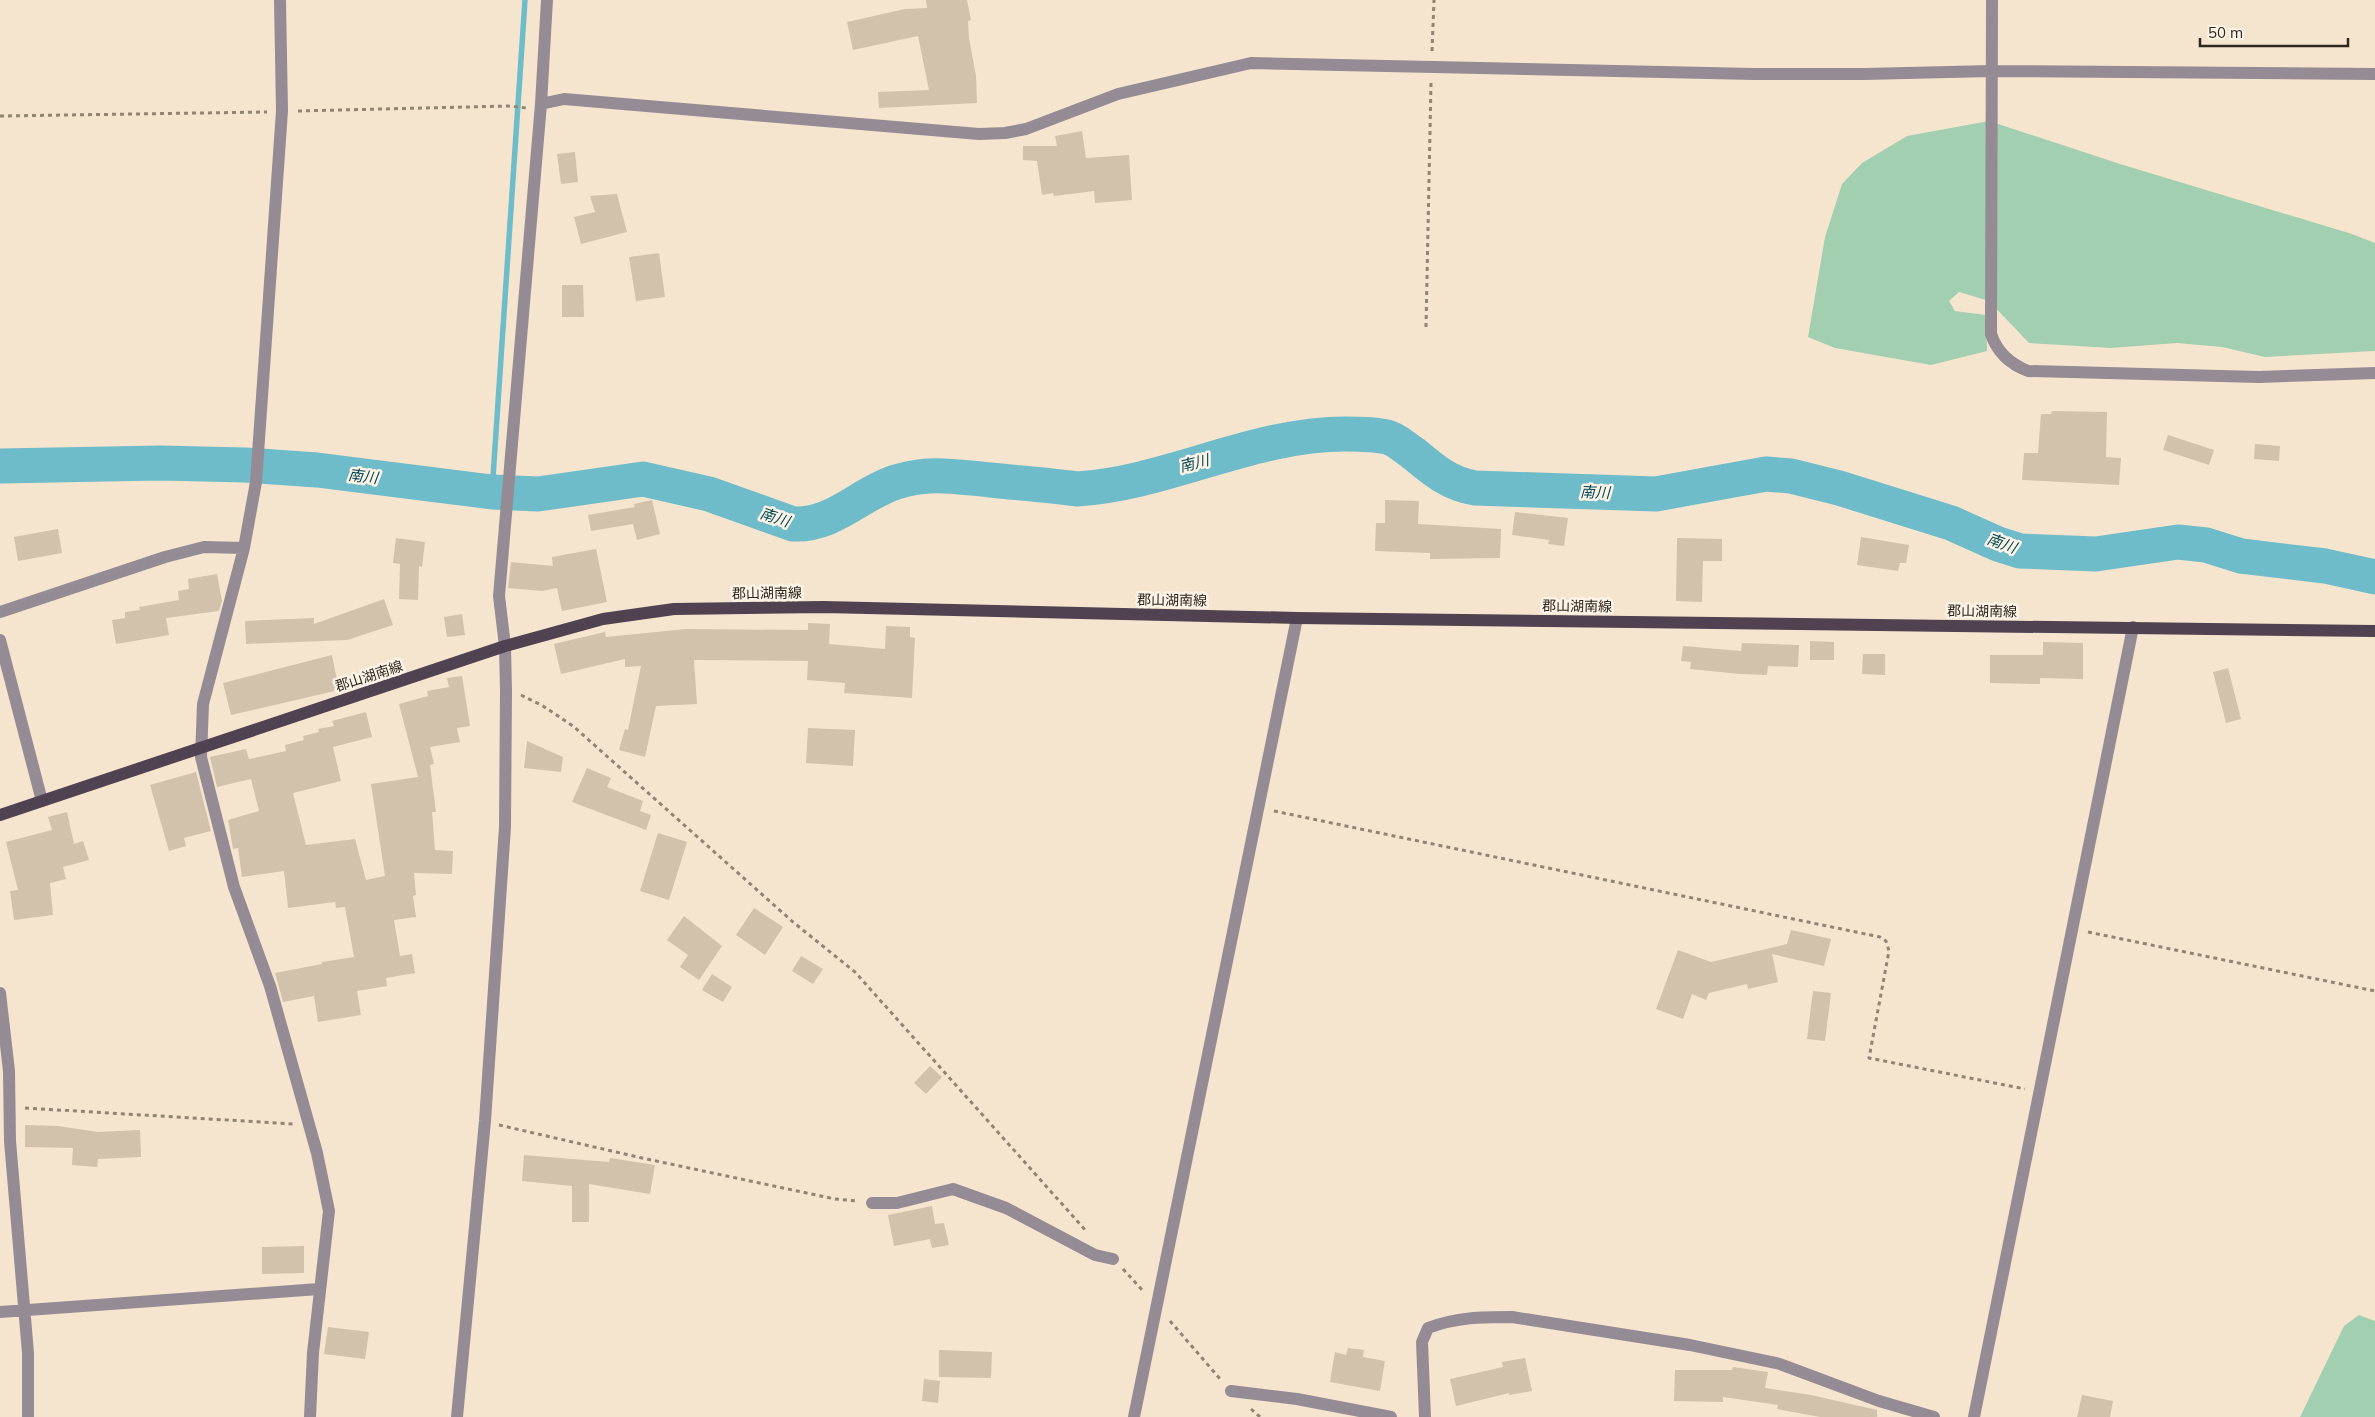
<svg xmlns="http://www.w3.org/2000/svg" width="2375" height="1417" font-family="Mulish,'Noto Sans JP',sans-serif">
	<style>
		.green { fill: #a2cfb0 }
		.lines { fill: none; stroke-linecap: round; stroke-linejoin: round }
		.stream { stroke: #6ebbca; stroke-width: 5.5 }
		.river { stroke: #6ebbca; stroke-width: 35 }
		.building { fill: #d2c1ab }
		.path { stroke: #908475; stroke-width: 3; stroke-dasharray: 4 4; stroke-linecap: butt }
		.minor { stroke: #948b94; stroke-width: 12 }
		.major { stroke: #504250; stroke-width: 12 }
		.labels { text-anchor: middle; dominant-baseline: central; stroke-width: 5; stroke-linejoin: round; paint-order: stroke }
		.street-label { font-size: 14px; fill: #2e271f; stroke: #fdf3e6 }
		.water-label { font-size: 15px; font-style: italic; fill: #004a55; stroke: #fdf3e6 }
	</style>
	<rect width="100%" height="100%" fill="#f6e5ce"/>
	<path class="green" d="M1989,121L2120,164L2352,234L2375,243V351L2265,357L2222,347L2177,343L2111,348L2029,343L1989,301L1959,292L1949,301L1955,311L1986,315L1987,351L1931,365L1835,348L1808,337L1825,237L1842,184L1862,163L1907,136Z
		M2359,1315L2375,1321V1417H2300L2344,1326Z"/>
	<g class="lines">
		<path class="stream" d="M492,492L525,0"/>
		<path class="river" d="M0,466L161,463L245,465L317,470L492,492L538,494L643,479L709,494L793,524C834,526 859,494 896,482C930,471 956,477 990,480C1019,483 1048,485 1077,489C1169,483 1252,434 1345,434C1359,434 1374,434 1387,437C1396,439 1405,448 1413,453C1432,469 1449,484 1475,488L1656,494L1766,474L1791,476L1839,488L1951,523L1998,544L2020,551L2096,554L2178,542L2206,545L2241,556L2325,566L2375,577"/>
	</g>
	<path class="building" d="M926,0H967L971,20L968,21L969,38L976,76L977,103L879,108L878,92L929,90L918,36L853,50L847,22L905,9L927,8Z
		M1082,131L1086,158L1129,155L1132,200L1095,203L1094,191L1054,196L1053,193L1042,195L1037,161L1023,160V146H1057L1055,136Z
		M575,152L578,182L561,184L557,154Z
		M617,194L627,232L581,244L574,217L595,212L590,196Z
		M659,253L665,297L636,301L629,257Z
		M562,285H583L584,317H562Z
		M2052,411L2107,412L2106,457L2121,458L2119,485L2022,480L2024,453H2038L2041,414H2051Z
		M2168,435L2214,450L2209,465L2163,450Z
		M2255,444L2280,446L2279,461L2254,459Z
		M652,500L660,534L637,540L633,524L591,531L588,515L635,507L634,504Z
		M1385,500L1419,501L1418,524L1501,529L1500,558L1430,559V553L1375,551L1376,523H1385Z
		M1515,512L1568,518L1564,546L1548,544L1549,540L1512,535Z
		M58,529L62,553L18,561L14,537Z
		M1861,537L1909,545L1906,563H1900L1898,571L1857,565Z
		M396,538L425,542L422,567L419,566L418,600L399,599L400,564L393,563Z
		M1677,538L1722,539V561H1703L1702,602L1676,601Z
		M596,549L607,602L562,611L557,588L542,591L508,588L511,562L553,566L552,557Z
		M217,574L222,601L219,611L166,618L169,635L116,644L112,620L125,618V612L140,610L139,607L179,600L178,591L189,589L188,579Z
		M384,599L393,625L347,640L246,644L245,621L314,618V624Z
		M462,614L465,635L447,637L444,617Z
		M808,623L830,624L829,644L885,649L886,626L910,627V637L915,638L912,698L844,693L845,683L807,680L808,661L694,660L697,704L656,706L645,757L619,750L625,729L628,730L641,666L625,667V659L561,674L554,644L605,632L606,637L686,629L808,630Z
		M1810,641L1834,642V660H1810Z
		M2043,642L2083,643V679L2040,678V684L1990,683V655H2043Z
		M1742,643L1799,645L1798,667L1768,666L1767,675L1740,674L1690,669L1691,662L1681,661L1683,646L1741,651Z
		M1863,654H1885V675L1862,674Z
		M332,655L339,690L231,715L223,683Z
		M2228,668L2241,719L2226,723L2213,672Z
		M462,676L470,726L457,728L460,742L430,747L434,764L430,765L436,812H432L435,850L453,851L452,874L414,873L416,895L413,896L416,917L394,920L400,956L412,954L415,973L386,978L387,986L357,991L361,1015L318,1022L314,996L283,1002L275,973L322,964V962L354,957L345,907L336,908L335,902L288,908L284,871L242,877L238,848L233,849L228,820L259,811L251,779L217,787L210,757L246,749L249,759L286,751L285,745L304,740L303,736L319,732L318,729L334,726L332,721L366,712L372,737L333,747L341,781L293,793L306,845L355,839L366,880L385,876L371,784L418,777L399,704L428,696L427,691L449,687L447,678Z
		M808,728L855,730L853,766L806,763Z
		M527,741L563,757L561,772L524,768Z
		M587,768L611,778L607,787L643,801L640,811L651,815L646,830L572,802Z
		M196,772L211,831L184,838L186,846L169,851L150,785Z
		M67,812L74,844L83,841L89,860L63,867L66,879L50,883L53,915L14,920L10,891L18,890L6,842L52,830L48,817Z
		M658,833L687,842L669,900L640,891Z
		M754,908L783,927L765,955L736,935Z
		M684,916L722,946L699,980L680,967L688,955L667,940Z
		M1791,930L1831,939L1824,966L1772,954L1778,982L1748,989L1747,984L1709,993L1706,1000L1692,994L1683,1019L1656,1009L1678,950L1711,962L1787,944Z
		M801,956L823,969L813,984L792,971Z
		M712,974L732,987L723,1002L702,990Z
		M1813,991L1831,993L1825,1041L1807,1039Z
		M930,1066L942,1077L926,1094L914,1083Z
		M25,1125L58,1126L98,1132L140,1130L141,1157L98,1159L97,1167L72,1165L73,1148L25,1147Z
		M524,1155L609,1162L610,1158L655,1165L650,1194L589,1184V1222H572V1186L522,1181Z
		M932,1206L935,1224L944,1223L949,1245L932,1248L930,1239L894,1246L888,1215Z
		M304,1246V1273L262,1274V1247Z
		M328,1327L369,1332L365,1359L324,1354Z
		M1348,1348L1364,1350L1363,1357L1385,1361L1380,1391L1330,1382L1335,1352L1346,1355Z
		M939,1350L992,1352L991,1378L939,1377Z
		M1525,1358L1532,1391L1509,1395V1393L1456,1406L1450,1379L1503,1367L1502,1362Z
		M1733,1367L1768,1372L1765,1388L1811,1395L1877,1410V1417H1820L1777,1409L1778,1405L1723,1397V1402L1674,1401L1675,1370H1732Z
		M924,1379L940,1381L938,1403L922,1401Z
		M2082,1395L2113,1401L2110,1417H2077Z"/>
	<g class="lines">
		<path class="path" d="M1432,51L1434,0
			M298,111L508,106L527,108
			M0,116L267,112
			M1426,327L1431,83
			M521,695L543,706L573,726L793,922L855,972L1087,1232
			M1274,811L1880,937L1886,941L1889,951L1869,1058L2025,1089
			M2088,932L2375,991
			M25,1108L294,1124
			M499,1125L642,1158L835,1199L857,1201
			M1123,1269L1144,1292
			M1170,1321L1221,1380
			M1251,1409L1260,1417"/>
		<path class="minor" d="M280,0L282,111L256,482L244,548L203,704L201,757L234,887L270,986L317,1153L329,1211L313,1353L310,1417
			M1992,0L1991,334C1997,352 2010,364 2028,371L2259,377L2375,373
			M541,104L564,99L979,134L1005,133L1026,129L1118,94L1251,63L1754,74H1864L1991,71L2375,74
			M0,612L165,557L204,547L244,548
			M0,640L42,801
			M0,993L9,1071L10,1141L28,1353V1417
			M872,1203H897L953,1189L1006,1208L1095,1255L1113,1259
			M0,1312L319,1289
			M1231,1391L1297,1399L1391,1417
			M457,1417L485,1121L505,827L506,691L505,646L499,596L541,104L547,0
			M1134,1417L1297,618
			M1425,1417L1422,1342L1428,1328C1457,1317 1482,1317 1512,1317L1690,1345L1780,1364L1879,1401L1934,1417
			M1974,1417L2133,627"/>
		<path class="major" d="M0,815L505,646L603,619L674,609L824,607L1297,618L2375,631"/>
	</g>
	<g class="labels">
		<g class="street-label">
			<text transform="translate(767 593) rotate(-1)">郡山湖南線</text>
			<text transform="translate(1172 600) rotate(1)">郡山湖南線</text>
			<text transform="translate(1577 606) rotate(1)">郡山湖南線</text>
			<text transform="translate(1982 611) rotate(1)">郡山湖南線</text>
			<text transform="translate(369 676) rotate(-18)">郡山湖南線</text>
		</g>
		<g class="water-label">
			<text transform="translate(1194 463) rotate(-14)">南川</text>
			<text transform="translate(363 476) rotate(7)">南川</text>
			<text transform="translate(1595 492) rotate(2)">南川</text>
			<text transform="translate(775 517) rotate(18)">南川</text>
			<text transform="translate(2002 543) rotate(20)">南川</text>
		</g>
	</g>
	<path d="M2200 38v8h148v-8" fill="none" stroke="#2e271f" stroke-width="2.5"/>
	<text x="2208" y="38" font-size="15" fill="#2e271f" stroke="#fdf3e6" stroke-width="4" paint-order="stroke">50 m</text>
</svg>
